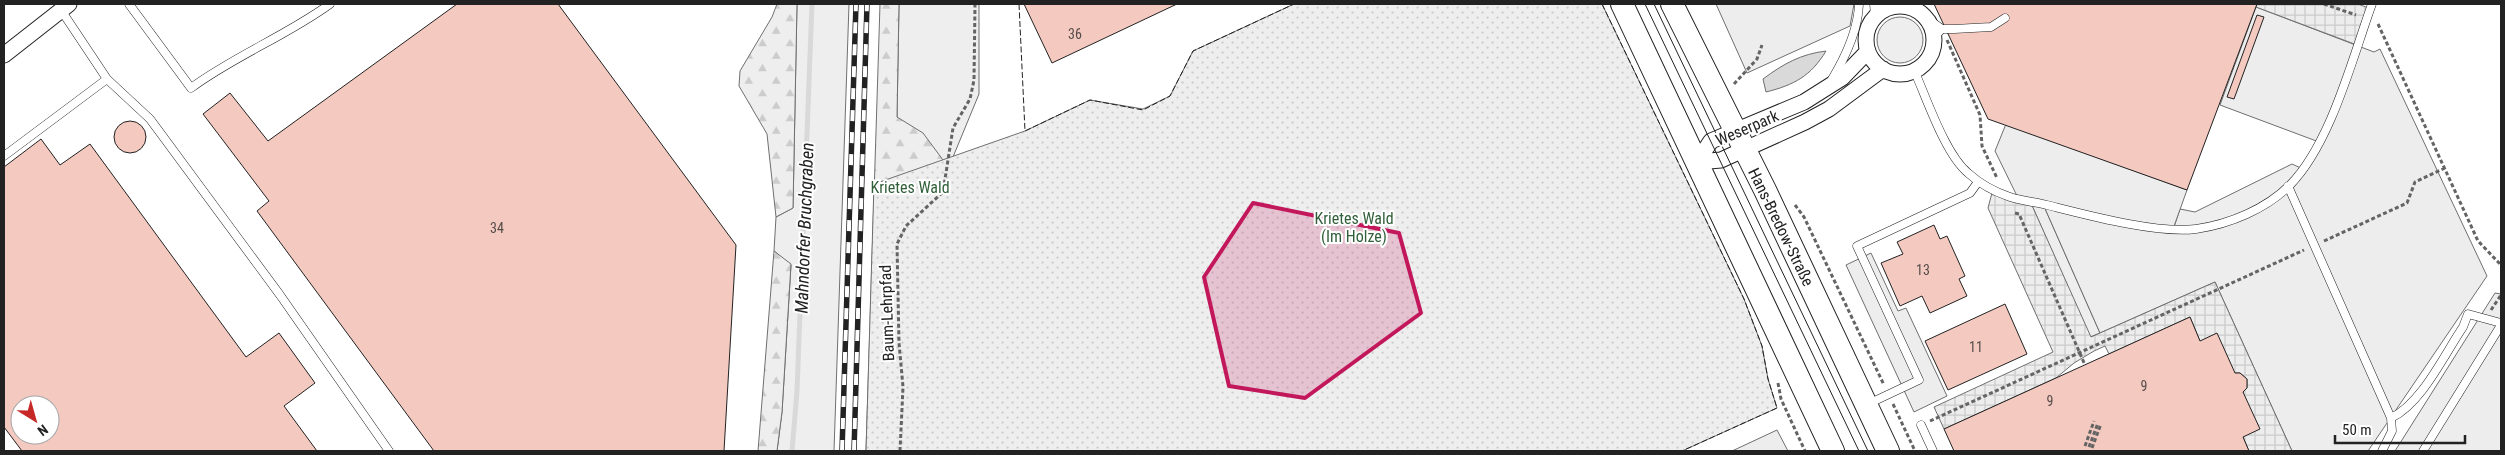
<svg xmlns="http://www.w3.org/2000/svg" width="2505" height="455" font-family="'Roboto Condensed',sans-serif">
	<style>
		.grass { fill: #eee; stroke: #6f6f6f }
		.forest { fill: url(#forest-firs); stroke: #6f6f6f }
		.park { fill: url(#park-dots); stroke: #6f6f6f }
		.parking { fill: #ededed; stroke: #6f6f6f }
		.plaza { fill: url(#plaza-grid); stroke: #6f6f6f }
		.water { fill: #d9d9d9; stroke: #6f6f6f }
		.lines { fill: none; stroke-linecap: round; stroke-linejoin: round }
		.stream { stroke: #d9d9d9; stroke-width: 5 }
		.building { fill: #f3c9c0; stroke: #222; fill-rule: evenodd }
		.lane-casing { stroke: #222; stroke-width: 9 }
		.street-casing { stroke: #222; stroke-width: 17 }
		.secondary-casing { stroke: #222; stroke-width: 24 }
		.path { stroke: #646464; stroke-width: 3; stroke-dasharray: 4 2.5; stroke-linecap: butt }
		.lane { stroke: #fff; stroke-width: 8 }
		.street { stroke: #fff; stroke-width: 15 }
		.secondary { stroke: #fff; stroke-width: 22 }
		.tram { stroke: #222; stroke-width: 1 }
		.rail-casing { stroke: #222; stroke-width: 5.5 }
		.rail { stroke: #fff; stroke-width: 4; stroke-dasharray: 11; stroke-linecap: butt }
		.fence { stroke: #222; stroke-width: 1; stroke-dasharray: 6 2.5; stroke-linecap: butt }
		.marked { fill: #c2185b; fill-opacity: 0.2; stroke: #c2185b; stroke-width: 4; stroke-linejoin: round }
		.labels { text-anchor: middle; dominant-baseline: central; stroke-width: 4; stroke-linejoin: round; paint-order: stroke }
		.number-label { font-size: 14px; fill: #564c4a }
		.street-label { font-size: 16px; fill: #222; stroke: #fff }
		.park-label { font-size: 16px; fill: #2f5e38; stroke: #fff }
		.water-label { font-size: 18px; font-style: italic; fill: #222; stroke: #fff }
	</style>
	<defs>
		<pattern id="forest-firs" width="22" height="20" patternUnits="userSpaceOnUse" patternTransform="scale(1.25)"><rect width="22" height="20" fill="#eee"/><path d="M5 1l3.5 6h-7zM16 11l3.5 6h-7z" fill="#ccc"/></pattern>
		<pattern id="park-dots" width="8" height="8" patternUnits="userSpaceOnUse" patternTransform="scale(1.25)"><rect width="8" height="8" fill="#eee"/><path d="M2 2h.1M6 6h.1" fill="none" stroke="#ccc" stroke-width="1.8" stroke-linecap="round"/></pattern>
		<pattern id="plaza-grid" width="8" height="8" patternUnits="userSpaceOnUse" patternTransform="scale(1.25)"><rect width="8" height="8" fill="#ededed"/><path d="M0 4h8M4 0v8" fill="none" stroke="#cbcbcb"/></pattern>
	</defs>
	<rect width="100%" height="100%" fill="#fff"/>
	<path class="grass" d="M797,4H849L834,451H777L782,412L791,265L774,251L776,217L793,208Z
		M899,4H979V94L953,157L960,192L897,117Z
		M1877 40a23 23 0 1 1 46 0a23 23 0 1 1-46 0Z
		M2292,164L2303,169L2288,186L2232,220L2173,230L2180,209L2195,212Z
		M2030,201L2043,204L2100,333L2090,337Z"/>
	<path class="forest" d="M777,4H797L793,208L776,217L767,134L739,86L740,71L772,17Z
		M880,4H899L897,117L923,133L943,160L866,451Z
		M774,251L791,264L782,412L777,451H758Z"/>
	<path class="park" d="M1294,4H1602L1744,299L1762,346L1768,379L1777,408L1682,451H866L874,184L1025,131L1090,100L1143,109L1170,96L1193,51Z"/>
	<path class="parking" d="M1716,4H1854L1850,26L1747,73Z
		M2256,7L2374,52L2380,49L2487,276L2368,451H2292L2215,282L2100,333L2043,204L2018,198L1995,151L2006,124L2187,190L2173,229L2232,220L2288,186L2319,142L2220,105Z
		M1871,253L1898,311L1906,308L1947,396L1914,412L1846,265Z
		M2495,293L2501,294V451H2395Z
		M1777,430L1788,451H1732Z"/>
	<path class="plaza" d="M2257,4H2358L2371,9L2357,45L2256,7Z
		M1993,189L2030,201L2091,337L2215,282L2292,451H2249L2243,437V392L2247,388V379L2240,373H2235L2200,341L2190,317L2109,354L2105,346L2094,351L2074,363L2056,378L1944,429L1934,407L2053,352L1988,208Z"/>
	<path class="water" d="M1826,51C1811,76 1794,85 1766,92L1763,79C1783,64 1801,54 1826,51Z"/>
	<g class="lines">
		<path class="stream" d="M792,451L797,391L812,4"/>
	</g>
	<path class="building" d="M457,4H558L736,245L724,451H434L257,211L269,201L203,114L230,93L268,141Z
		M1024,4H1177L1052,63Z
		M1934,4H2257L2187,190L1988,119Z
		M2257,15L2264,17L2234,99L2227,97Z
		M114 137a16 16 0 1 1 32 0a16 16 0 1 1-32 0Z
		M41,139L60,165L90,144L246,357L279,333L315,383L284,406L317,451H22L4,427V167ZM20,405H50V435H20Z
		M1934,225L1940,239L1947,236L1965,276L1959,279L1967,296L1930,313L1922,296L1900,306L1881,263L1903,254L1897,242Z
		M2005,304L2027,354L1948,390L1925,341Z
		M2190,317L2200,341L2217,333L2235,373H2240L2247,379V388L2243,392L2260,429L2243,437L2249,451H1954L1944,429Z"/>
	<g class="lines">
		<defs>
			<path id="lane" d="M129,4L191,88C234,56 286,36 330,4
				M1874,4L1875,16
				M1898,4L1900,6
				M61,10L107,79L150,119L280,295L389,451
				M1925,17L1942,29H1954L1991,27L2005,18
				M1933,38L1942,29
				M1914,70C1927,99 1945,154 1968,173C1980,184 1995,192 2010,197C2022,201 2035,202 2047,205C2087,215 2157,234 2196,229C2230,224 2266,209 2290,185C2331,143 2352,59 2372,4
				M1831,81C1845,58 1858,31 1859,4
				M4,156L107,79
				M2288,186L2391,418L2392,431L2382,451
				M1868,404L1919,380L1857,246L1970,193L1978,182
				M2391,418C2422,403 2444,355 2463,327L2468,314L2501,323
				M1921,425L1933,451
				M2423,451L2501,325"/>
			<path id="street" d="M1866 40a34 34 0 1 1 68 0a34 34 0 1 1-68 0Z
				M4,55L69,4
				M1697,162L1721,160L1805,122L1829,109L1883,69
				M1697,162L1711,141L1804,102L1842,78L1868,51"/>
			<path id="secondary" d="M1622,4L1833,451
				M1672,4L1765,190L1888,451"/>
		</defs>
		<use href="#lane" class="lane-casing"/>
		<use href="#street" class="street-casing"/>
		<use href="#secondary" class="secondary-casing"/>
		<path class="path" d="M2324,4L2356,15
			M2378,24L2478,241L2501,265
			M1947,40L1980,115L1982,146L1997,178
			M1734,84L1757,59L1762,45
			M1795,205L1804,217L1884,385
			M2015,213L2019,214L2085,365
			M2324,241L2407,203L2415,182L2445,168
			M2491,310L2501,295
			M1778,383L1781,399L1805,451
			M1893,404L1915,451
			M1930,421L2304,250
			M2085,446L2094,421
			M2089,447L2098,423
			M2092,448L2101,424
			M900,451L903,387L899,343L897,244L906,226L943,192L953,128L970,99L974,80L975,4"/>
		<use href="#lane" class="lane"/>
		<use href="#street" class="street"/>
		<use href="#secondary" class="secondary"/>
		<path class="tram" d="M1645,4L1859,451
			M1654,4L1868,451"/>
		<defs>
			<path id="rail" d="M842,451L856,4
				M854,451L867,4"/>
		</defs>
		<use href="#rail" class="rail-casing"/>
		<use href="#rail" class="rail"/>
		<path class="fence" d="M1019,4L1025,131L1090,100L1143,110L1170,96L1193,51L1294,4
			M1602,4L1744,299L1762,346L1768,379L1777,408L1682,451"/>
	</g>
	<path class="marked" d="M1253,203L1399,233L1421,313L1305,398L1229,386L1204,277Z"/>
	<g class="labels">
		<g class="number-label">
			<text x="1075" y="34">36</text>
			<text x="497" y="228">34</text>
			<text x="1923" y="270">13</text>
			<text x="1976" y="347">11</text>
			<text x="2144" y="386">9</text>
			<text x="2050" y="401">9</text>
		</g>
		<g class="street-label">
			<text transform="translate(1747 128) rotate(-23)">Weserpark</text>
			<text transform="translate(1781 227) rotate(64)">Hans-Bredow-Straße</text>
			<text transform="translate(887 313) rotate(-92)">Baum-Lehrpfad</text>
		</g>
		<g class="park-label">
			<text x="910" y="187">Krietes Wald</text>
			<text x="1354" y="218">Krietes Wald<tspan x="1354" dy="18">(Im Holze)</tspan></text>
		</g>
		<g class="water-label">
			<text transform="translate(804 228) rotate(-88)">Mahndorfer Bruchgraben</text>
		</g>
	</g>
	<rect width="2505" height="455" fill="none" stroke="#222222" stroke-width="10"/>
	<g transform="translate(35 420) rotate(143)"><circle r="24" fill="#ffffff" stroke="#a7a7a7"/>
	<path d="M0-4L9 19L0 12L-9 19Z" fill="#c62828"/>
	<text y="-8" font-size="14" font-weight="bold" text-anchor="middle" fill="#222222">N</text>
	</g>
	<path d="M2335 435v8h130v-8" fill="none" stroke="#222222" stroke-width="2.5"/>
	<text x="2342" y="435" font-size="15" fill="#222222" stroke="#ffffff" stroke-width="4" paint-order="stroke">50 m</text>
</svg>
